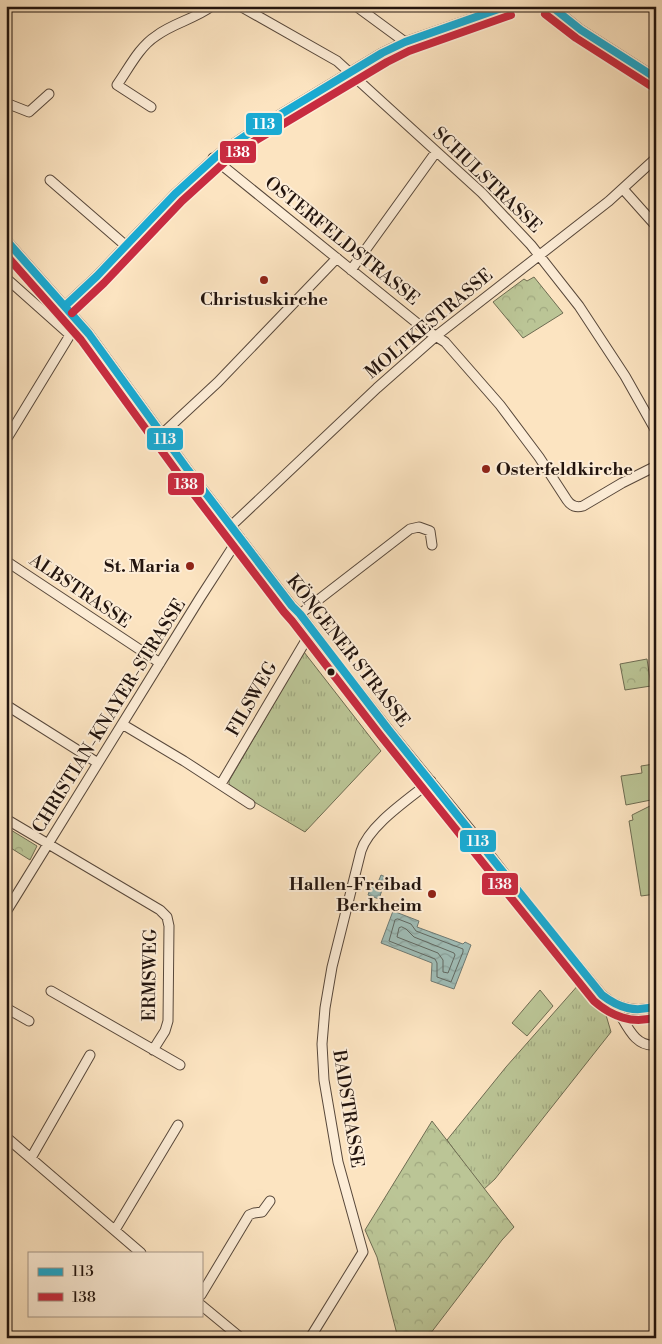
<svg xmlns="http://www.w3.org/2000/svg" width="662" height="1344" font-family="'Libre Bodoni',serif">
	<style>
		.grass { fill: url(#grass-tufts); stroke: #6e6c52 }
		.forest { fill: url(#forest-crowns); stroke: #6e6c52 }
		.pitch { fill: #bbc596; stroke: #6e6c52 }
		.water { fill: url(#water-waves); stroke: #6e7a74 }
		.lines { fill: none; stroke-linecap: round; stroke-linejoin: round }
		.shore { stroke: #616963; stroke-width: 1 }
		.minor-casing { stroke: #58483b; stroke-width: 11 }
		.minor { stroke: #fdedd7; stroke-width: 9 }
		.bus-1-casing { stroke: #fdedd7; stroke-width: 11 }
		.bus-2-casing { stroke: #fdedd7; stroke-width: 11 }
		.bus-1 { stroke: #1aaad2; stroke-width: 8 }
		.bus-2 { stroke: #c82b40; stroke-width: 8 }
		.poi-dot { fill: #8f2418; stroke: #fdedd7; stroke-width: 2 }
		.bus-dot { fill: #22140e; stroke: #fdedd7; stroke-width: 2 }
		.labels { text-anchor: middle; dominant-baseline: central; stroke-width: 4; stroke-linejoin: round; paint-order: stroke }
		.street-label { font-size: 18px; fill: #22140e; stroke: #fdedd7 }
		.poi-label { font-size: 18px; font-weight: bold; fill: #22140e; stroke: #fdedd7; text-anchor: end }
		.line-badge { stroke: #fdedd7; stroke-width: 2 }
		.badge-label { font-size: 14px; text-anchor: middle; font-weight: bold; fill: #fff }
	</style>
	<defs>
		<pattern id="grass-tufts" width="24" height="20" patternUnits="userSpaceOnUse" patternTransform="scale(1.25)"><rect width="24" height="20" fill="#bbc596"/><path d="M3 7l-1-3M5 7V3M7 7l1-3M15 17l-1-3M17 17v-4M19 17l1-3" fill="none" stroke="#a0a880"/></pattern>
		<pattern id="forest-crowns" width="20" height="18" patternUnits="userSpaceOnUse" patternTransform="scale(1.25)"><rect width="20" height="18" fill="#bbc596"/><path d="M2 6a3 3 0 1 1 6 0M12 15a3 3 0 1 1 6 0" fill="none" stroke="#a0a880"/></pattern>
		<pattern id="water-waves" width="16" height="10" patternUnits="userSpaceOnUse" patternTransform="scale(1.25)"><rect width="16" height="10" fill="#a0beb8"/><path d="M0 5q4-4 8 0t8 0" fill="none" stroke="#8aa29d"/></pattern>
	</defs>
	<rect width="100%" height="100%" fill="#fce4c1"/>
	<filter id="stains"><feTurbulence type="fractalNoise" baseFrequency=".004" numOctaves="4"/><feColorMatrix values="0 0 0 0 .2 0 0 0 0 .09 0 0 0 0 .02 0 0 0 .5 -.17"/></filter>
	<radialGradient id="worn" r=".72"><stop offset=".6" stop-color="#630" stop-opacity="0"/><stop offset="1" stop-color="#630" stop-opacity=".3"/></radialGradient>
	<path class="grass" d="M304,652L381,751L305,832L234,790L229,784V781Z
		M580,983L606,1015L611,1032L495,1179L483,1190L447,1140L506,1067Z"/>
	<path class="forest" d="M534,277L563,313L523,338L493,302L524,279L527,281Z
		M647,659L651,686L625,690L620,664Z
		M6,827L37,846L30,860L6,845Z
		M432,1121L514,1227L502,1240L427,1338H398L377,1257L365,1230Z"/>
	<path class="pitch" d="M654,764L656,799L626,805L621,776L642,773L641,766Z
		M656,803V894L641,896L629,821L633,820L632,815Z
		M540,990L553,1006L527,1036L512,1023Z"/>
	<path class="water" d="M381,875L390,879L387,888L383,887L379,899L368,895L372,883L377,885Z
		M393,911L419,921L417,927L463,944L465,942L471,945L454,989L431,981L432,963L381,943Z"/>
	<g class="lines">
		<path class="shore" d="M398,919L411,924L416,931L463,949V952L451,982L437,977V963L435,959L389,941L395,920Z
			M402,927L406,929L414,937L454,953L455,955L448,973L443,972V960L438,953L397,937L399,928Z"/>
		<defs>
			<path id="minor" d="M240,6L337,61L482,193L531,245L579,306L625,376L656,431
				M356,6L405,42
				M474,6L478,17
				M551,6L581,30L656,78
				M6,103L29,112L49,94
				M151,107L117,85C129,68 139,47 156,36C173,23 195,19 212,6
				M213,158L423,328L445,342L500,405L539,457L567,500C571,506 576,508 583,506L622,483L656,466
				M50,180L125,245
				M623,189L656,226
				M6,240L89,334L188,470L292,606L300,614L338,665L388,729L477,838L538,917L602,995C605,997 609,1000 612,1003C625,1017 631,1048 656,1045
				M351,270L436,152
				M6,278L70,335
				M65,306L97,276L175,194L220,153L248,134L382,53L405,42L508,6
				M162,434L218,382L337,258
				M6,440L70,335L81,325
				M231,526L377,388L436,336L609,201L656,158
				M6,561L160,663
				M300,614L410,529L419,527L430,531L432,545
				M6,705L98,763
				M122,724L184,761L250,804
				M221,784L312,630
				M6,819L160,910L167,917L169,926L168,1021L165,1031L153,1050
				M6,912L200,598L231,550L240,538
				M51,991L180,1065
				M613,1003C627,1010 641,1012 656,1006
				M6,1008L29,1021
				M6,1137L141,1253
				M31,1158L90,1055
				M115,1230L178,1125
				M201,1295L249,1215L254,1213L262,1212L270,1201
				M201,1305L241,1338
				M310,1338L363,1252L338,1162L324,1080L322,1044L325,1008L332,967L361,851C369,825 409,799 431,781"/>
		</defs>
		<use href="#minor" class="minor-casing"/>
		<use href="#minor" class="minor"/>
		<defs>
			<path id="bus-1" d="M551,6L581,30L656,78
				M6,240L89,334L188,470L292,606L300,614L388,729L602,995C619,1008 635,1013 656,1006
				M65,306L97,276L175,194L220,153L248,134L382,53L405,42L507,6"/>
			<path id="bus-2" d="M545,14L576,38L651,86
				M6,255L81,340L180,476L284,612L292,621L380,735L594,1001C611,1016 633,1025 656,1017
				M72,313L104,283L182,201L226,161L253,142L387,62L409,51L511,15"/>
		</defs>
		<use href="#bus-1" class="bus-1-casing"/>
		<use href="#bus-2" class="bus-2-casing"/>
		<use href="#bus-1" class="bus-1"/>
		<use href="#bus-2" class="bus-2"/>
	</g>
	<g class="poi-dot">
		<circle cx="264" cy="280" r="5"/>
		<circle cx="486" cy="469" r="5"/>
		<circle cx="190" cy="566" r="5"/>
		<circle cx="432" cy="894" r="5"/>
	</g>
	<circle class="bus-dot" cx="331" cy="672" r="4.5"/>
	<g class="labels">
		<g class="street-label">
			<text transform="translate(487 180) rotate(44)">SCHULSTRASSE</text>
			<text transform="translate(342 241) rotate(39)">OSTERFELDSTRASSE</text>
			<text transform="translate(429 324) rotate(-40)">MOLTKESTRASSE</text>
			<text transform="translate(80 591) rotate(34)">ALBSTRASSE</text>
			<text transform="translate(348 651) rotate(52)">KÖNGENER STRASSE</text>
			<text transform="translate(252 699) rotate(-60)">FILSWEG</text>
			<text transform="translate(109 716) rotate(-58)">CHRISTIAN-KNAYER-STRASSE</text>
			<text transform="translate(150 975) rotate(-89)">ERMSWEG</text>
			<text transform="translate(348 1109) rotate(81)">BADSTRASSE</text>
		</g>
		<g class="poi-label">
			<text x="264" y="299" text-anchor="middle">Christuskirche</text>
			<text x="496" y="469" text-anchor="start">Osterfeldkirche</text>
			<text x="180" y="566">St. Maria</text>
			<text x="422" y="884">Hallen-Freibad<tspan x="422" dy="21">Berkheim</tspan></text>
		</g>
	</g>
	<g class="line-badge">
		<rect x="245" y="112" width="38" height="24" rx="5" fill="#1aaad2"/>
		<rect x="219" y="140" width="38" height="24" rx="5" fill="#c82b40"/>
		<rect x="146" y="427" width="38" height="24" rx="5" fill="#1aaad2"/>
		<rect x="167" y="472" width="38" height="24" rx="5" fill="#c82b40"/>
		<rect x="459" y="829" width="38" height="24" rx="5" fill="#1aaad2"/>
		<rect x="481" y="872" width="38" height="24" rx="5" fill="#c82b40"/>
	</g>
	<g class="badge-label">
		<text x="264" y="129">113</text>
		<text x="238" y="157">138</text>
		<text x="165" y="444">113</text>
		<text x="186" y="489">138</text>
		<text x="478" y="846">113</text>
		<text x="500" y="889">138</text>
	</g>
	<rect width="662" height="1344" fill="none" stroke="#fce4c1" stroke-width="25"/>
	<rect x="8" y="8" width="647" height="1329" fill="none" stroke="#22140e" stroke-width="2.5"/>
	<rect x="12" y="12" width="637" height="1319" fill="none" stroke="#22140e"/>
	<rect x="28" y="1252" width="175" height="65" fill="#fdedd7" stroke="#a59687"/>
	<rect x="38" y="1268" width="25" height="8" fill="#1aaad2" stroke="#a59687"/>
	<text x="72" y="1276" font-size="15" fill="#22140e">113</text>
	<rect x="38" y="1293" width="25" height="8" fill="#c82b40" stroke="#a59687"/>
	<text x="72" y="1302" font-size="15" fill="#22140e">138</text>
	<rect width="100%" height="100%" filter="url(#stains)"/>
	<rect width="100%" height="100%" fill="url(#worn)"/>
</svg>
